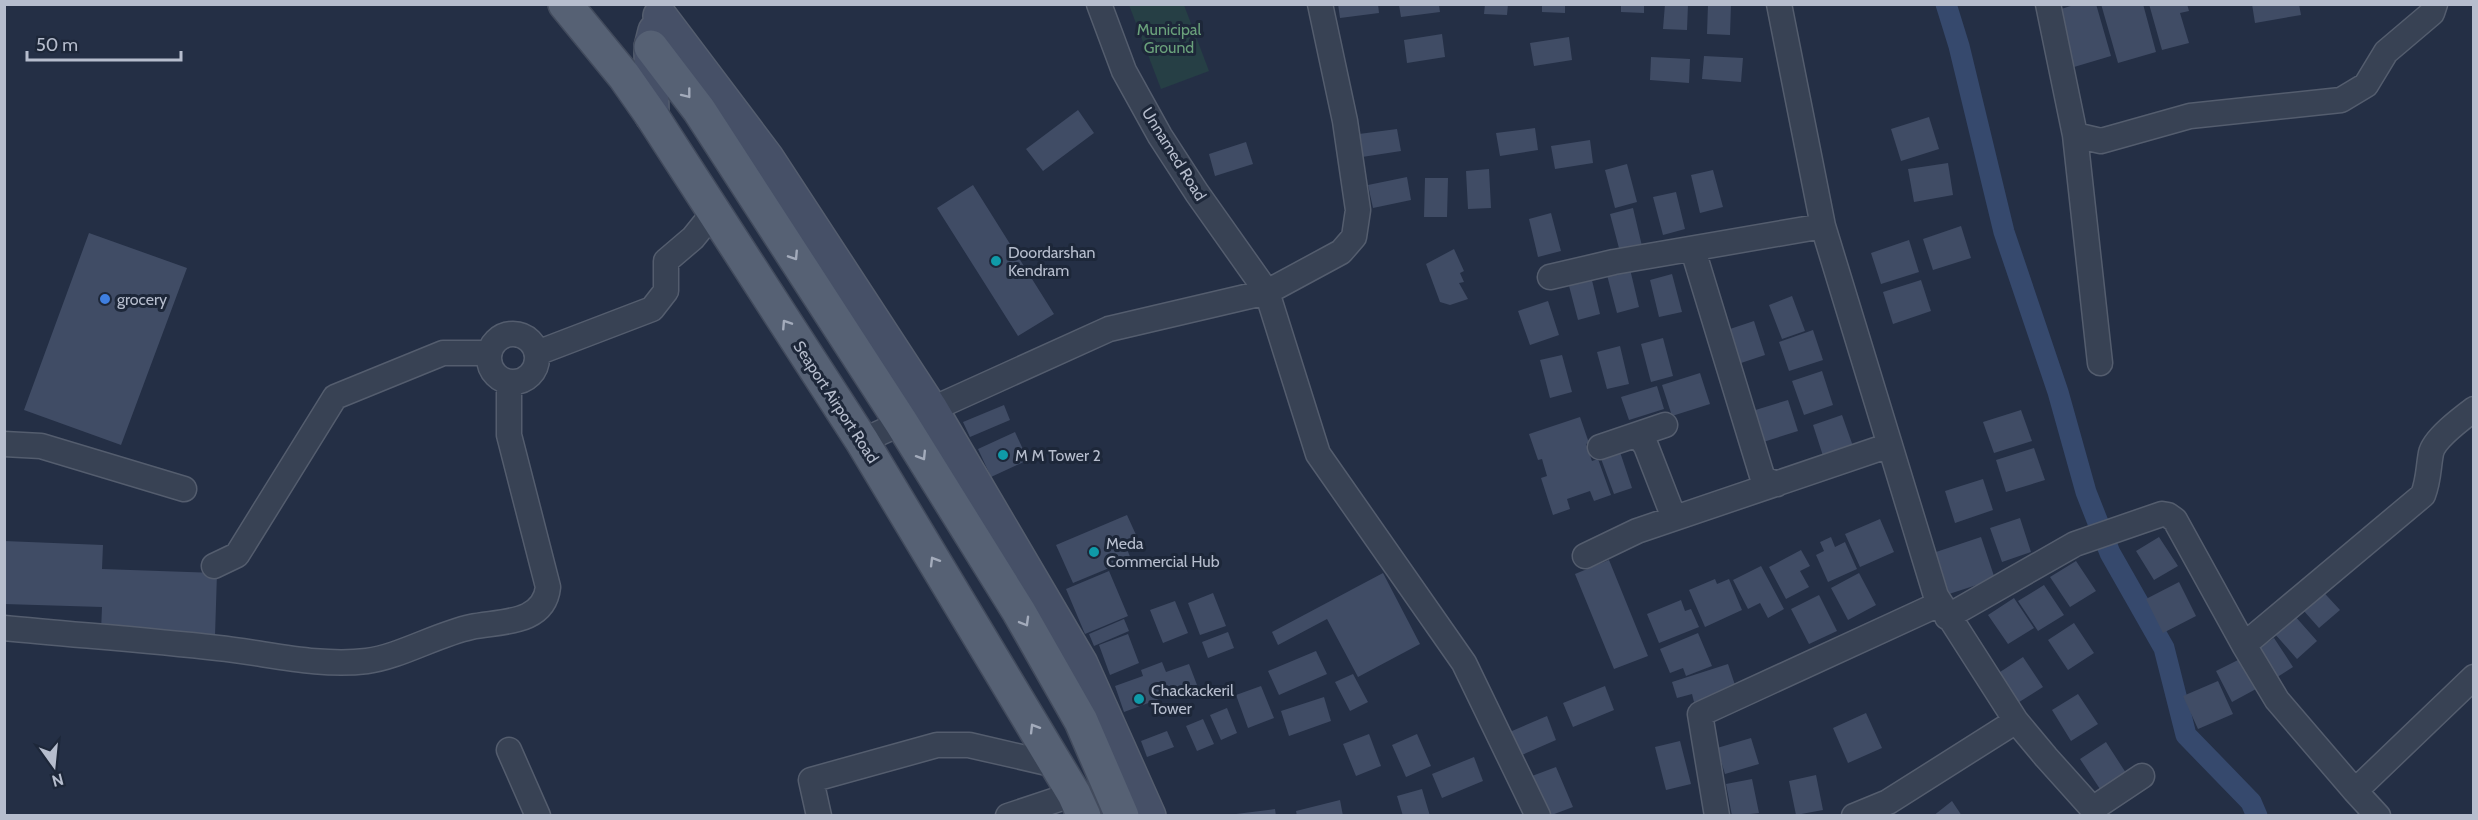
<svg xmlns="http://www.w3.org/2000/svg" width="2478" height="820" font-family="Cabin,sans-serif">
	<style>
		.green { fill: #263f45 }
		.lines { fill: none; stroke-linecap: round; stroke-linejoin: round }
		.canal { stroke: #36496d; stroke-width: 21 }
		.building { fill: #404c65 }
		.street-casing { stroke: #545d6e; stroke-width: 27 }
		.secondary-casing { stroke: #545d6e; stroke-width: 36 }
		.primary-casing { stroke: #424b5d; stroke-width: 36 }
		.street { stroke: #384254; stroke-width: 24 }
		.secondary { stroke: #465067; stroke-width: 33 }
		.primary { stroke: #566174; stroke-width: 33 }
		.oneway { stroke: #a3abbb }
		.culture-dot { fill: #0f9aa8; stroke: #1d2739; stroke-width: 2 }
		.shop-dot { fill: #3f7fe0; stroke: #1d2739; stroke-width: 2 }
		.labels { text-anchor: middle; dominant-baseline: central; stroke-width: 6; stroke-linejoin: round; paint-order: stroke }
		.park-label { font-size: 16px; fill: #6aa17b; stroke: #1d2739 }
		.street-label { font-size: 16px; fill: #b6bdcd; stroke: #1d2739 }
		.poi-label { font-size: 16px; fill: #b6bdcd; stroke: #1d2739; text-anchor: start }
	</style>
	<rect width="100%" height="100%" fill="#242f45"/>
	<path class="green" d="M1129,5H1184L1209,71L1161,89Z"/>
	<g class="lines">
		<path class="canal" d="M1946,4L1959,46L2004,232L2058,392L2086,492L2110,553L2164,648L2186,735L2251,802L2257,816"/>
	</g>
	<path class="building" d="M1338,4H1378L1379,13L1340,18Z
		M1485,4H1508L1507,15L1484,14Z
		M1542,4H1565V13L1542,12Z
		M1621,4H1644V13L1621,12Z
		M1665,4H1688L1687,30L1663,29Z
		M1708,4H1731L1730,35L1707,34Z
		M2077,4H2096L2111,56L2074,67L2058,10Z
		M2101,4H2143L2156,52L2118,63Z
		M2149,4H2187L2189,11L2180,13L2189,43L2162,50Z
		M2252,4H2299L2301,15L2255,23Z
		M1399,5H1439L1440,12L1401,17Z
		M1442,34L1445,57L1407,63L1404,40Z
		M1569,37L1572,60L1534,66L1530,43Z
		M1704,56L1743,58L1741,82L1702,79Z
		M1651,57L1690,59L1689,83L1650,80Z
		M1078,110L1094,133L1043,171L1026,149Z
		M1929,117L1939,149L1901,161L1891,129Z
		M1535,128L1538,150L1500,156L1496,133Z
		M1397,129L1401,151L1362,157L1359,134Z
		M1590,140L1593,163L1555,169L1551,146Z
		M1246,142L1253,164L1215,176L1209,154Z
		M1948,163L1953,195L1914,202L1908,169Z
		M1627,164L1637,202L1615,208L1605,170Z
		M1489,169L1491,208L1468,209L1466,171Z
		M1713,170L1723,207L1700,213L1691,175Z
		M1407,177L1411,200L1373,208L1368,185Z
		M1425,178H1448L1447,217H1424Z
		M973,185L1054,314L1018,336L937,208Z
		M1676,192L1685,229L1663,235L1653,197Z
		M1633,208L1642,246L1620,252L1610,214Z
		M1551,213L1561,251L1538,257L1529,219Z
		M1961,226L1971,258L1933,270L1923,239Z
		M89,233L187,268L121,445L24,410Z
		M1909,240L1919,272L1881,284L1871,253Z
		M1454,249L1464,271L1460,273L1464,282L1459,283L1468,299L1450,305L1440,302L1426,264Z
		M1630,269L1639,307L1617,313L1607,275Z
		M1672,274L1682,312L1659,317L1650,280Z
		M1591,276L1600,314L1578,320L1568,282Z
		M1921,280L1931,311L1893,324L1883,292Z
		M1792,296L1805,331L1782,339L1769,305Z
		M1548,301L1559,335L1530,345L1518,311Z
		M1754,321L1765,355L1735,365L1724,331Z
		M1813,330L1823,360L1789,371L1779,342Z
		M1663,338L1673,376L1651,382L1641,344Z
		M1620,346L1629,384L1607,389L1597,352Z
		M1562,355L1572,392L1550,398L1540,360Z
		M1822,371L1833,405L1804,415L1792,381Z
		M1700,373L1710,404L1672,416L1662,385Z
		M1657,386L1664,409L1629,420L1621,397Z
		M1788,400L1798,431L1760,443L1749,412Z
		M1004,405L1010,420L970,437L963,422Z
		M2021,410L2032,441L1994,453L1983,422Z
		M1842,415L1854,449L1824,459L1813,425Z
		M1580,417L1589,443L1586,444L1592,461L1598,459L1611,495L1594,501L1590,491L1567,499L1570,509L1553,515L1541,478L1547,476L1542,459L1538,460L1529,434Z
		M1015,432L1028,460L991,477L978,449Z
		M2034,448L2045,480L2006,492L1996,460Z
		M1619,449L1632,488L1614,494L1600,456Z
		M1983,479L1993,510L1955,523L1945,491Z
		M1127,515L1137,537L1124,542L1131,559L1073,583L1056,545Z
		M2020,518L2031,552L2002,562L1990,528Z
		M1880,519L1894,552L1860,567L1845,534Z
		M1831,537L1835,547L1845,542L1857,569L1828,582L1816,555L1824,551L1820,542Z
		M1981,537L1995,579L1949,594L1936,552Z
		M2159,537L2178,566L2154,580L2136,551Z
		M4,541L103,545L102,569L217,573L215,636L101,632L102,607L4,604Z
		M1801,550L1810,566L1800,571L1809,587L1786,599L1769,567Z
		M1609,560L1648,656L1614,669L1575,574Z
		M2076,561L2096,591L2070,607L2050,577Z
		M1761,566L1784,609L1768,618L1760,603L1748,609L1733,580Z
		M1109,571L1128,616L1085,634L1066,589Z
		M1383,573L1420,644L1358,677L1327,619L1278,645L1272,632Z
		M1859,573L1876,605L1848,620L1831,588Z
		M1715,579L1717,584L1729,579L1742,610L1705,627L1689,590Z
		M2179,582L2196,616L2163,633L2146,599Z
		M2316,584L2340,610L2319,628L2296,602Z
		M2044,585L2064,615L2038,631L2018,601Z
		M1213,593L1226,626L1200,635L1188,603Z
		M1819,595L1837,631L1809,644L1791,609Z
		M2014,598L2034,628L2008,644L1988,615Z
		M1681,600L1685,611L1691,609L1699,627L1659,643L1647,614Z
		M1175,601L1188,633L1163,643L1150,610Z
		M2294,615L2317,641L2297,659L2274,633Z
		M1124,619L1129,631L1094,646L1089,634Z
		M2074,623L2094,653L2068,670L2048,640Z
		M1228,632L1234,648L1208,658L1202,642Z
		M1698,633L1712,666L1686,676L1683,668L1670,673L1660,649Z
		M1128,634L1139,663L1110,675L1099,645Z
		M2274,638L2293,667L2271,681L2251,653Z
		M1316,651L1327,674L1279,695L1268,671Z
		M2023,657L2043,687L2016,704L1997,674Z
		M2240,659L2256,689L2232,702L2216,671Z
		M1162,662L1166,672L1189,664L1197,685L1124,712L1115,686L1143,676L1141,670Z
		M1728,664L1736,688L1694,702L1692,694L1677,698L1672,682Z
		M1353,674L1368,702L1350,711L1335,682Z
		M2218,681L2233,714L2198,729L2183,696Z
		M1261,686L1274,718L1248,728L1236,695Z
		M1605,686L1614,710L1573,727L1563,703Z
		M2078,694L2098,724L2071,741L2052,710Z
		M1324,697L1331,721L1289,736L1281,711Z
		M1227,708L1237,733L1221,740L1210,715Z
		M1866,713L1882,748L1848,763L1833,728Z
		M1547,716L1556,740L1515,758L1505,734Z
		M1203,719L1214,744L1197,751L1186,726Z
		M1167,731L1174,747L1147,757L1141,741Z
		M1369,734L1381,766L1356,776L1343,744Z
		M1417,734L1431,766L1406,777L1392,745Z
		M1751,738L1759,764L1725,774L1717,748Z
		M1680,741L1691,784L1666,790L1655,747Z
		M2106,742L2126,773L2100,789L2080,759Z
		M1474,757L1483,781L1442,798L1432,774Z
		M1556,767L1573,807L1549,816L1532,776Z
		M1816,775L1823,810L1796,815L1789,781Z
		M1752,779L1759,813L1732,816L1726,784Z
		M1422,789L1430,816H1403L1397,796Z
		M1340,800L1343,816H1297L1296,811Z
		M1952,801L1962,816H1933Z
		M1275,809L1276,816H1236V814Z"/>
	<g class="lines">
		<defs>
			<path id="street" d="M1099,4L1124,71L1160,136L1197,193L1267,292L1318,454L1464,663L1538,816
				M1779,4L1823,226L1936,596L2016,721L2046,757L2090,806H2097L2142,776
				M2048,4L2075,135L2101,141L2190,116L2341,100L2366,85L2386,52L2432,13L2435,4
				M2075,135L2100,363
				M1693,250L1763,479L1777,484
				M1550,277L1614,262L1823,226
				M489 358a24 24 0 1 1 48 0a24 24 0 1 1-48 0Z
				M537,353L652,309L666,291V261L693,238L714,212
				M1638,435L1646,446L1674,518
				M862,441L1109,329L1267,292L1341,252L1354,237L1358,210L1345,121L1320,4
				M4,444L41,446L184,489
				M1600,447L1665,425
				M1585,556L1637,531L1890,445
				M214,566L237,555L335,397L443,353H489
				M1947,617L2075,544L2162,514L2168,515L2175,520L2244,645L2277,700L2355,791
				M4,628C76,635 147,640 218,648C267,653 317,667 367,661C399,657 438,634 471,627C499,621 544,625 548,587L509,435V383
				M2244,645L2423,495C2429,479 2428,469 2431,453C2434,439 2462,418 2474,409
				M509,750L538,816
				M819,816L811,780L937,745H969L1056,765
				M1008,816L1074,794
				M1717,816L1700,714L1939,604
				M1854,816L1888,802L2016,721
				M2378,816L2355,791L2474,677"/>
			<path id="secondary" d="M660,16L767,158L931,409L1081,664L1149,816
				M652,116L651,47L655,31"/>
			<path id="primary" d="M565,4L624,76L652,116L862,441L1074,794L1084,816
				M651,47L699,110L901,422L1019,612L1081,721L1122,816"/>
		</defs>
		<use href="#street" class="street-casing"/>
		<use href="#secondary" class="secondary-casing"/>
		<use href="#primary" class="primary-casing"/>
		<use href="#street" class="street"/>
		<use href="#secondary" class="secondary"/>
		<use href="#primary" class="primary"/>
	</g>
	<defs><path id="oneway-chevron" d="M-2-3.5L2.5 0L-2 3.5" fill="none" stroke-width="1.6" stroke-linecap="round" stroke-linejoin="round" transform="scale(1.5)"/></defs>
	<g class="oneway">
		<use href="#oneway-chevron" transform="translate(687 94) rotate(52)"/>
		<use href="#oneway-chevron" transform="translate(794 256) rotate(57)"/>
		<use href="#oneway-chevron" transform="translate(786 324) rotate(-123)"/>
		<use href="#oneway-chevron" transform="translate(922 456) rotate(58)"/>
		<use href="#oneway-chevron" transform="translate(934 561) rotate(-121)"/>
		<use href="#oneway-chevron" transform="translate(1025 622) rotate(60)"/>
		<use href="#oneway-chevron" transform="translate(1034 728) rotate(-121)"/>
	</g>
	<g class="culture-dot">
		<circle cx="996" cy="261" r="6"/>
		<circle cx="1003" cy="455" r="6"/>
		<circle cx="1094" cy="552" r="6"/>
		<circle cx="1139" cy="699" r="6"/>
	</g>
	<circle class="shop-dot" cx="105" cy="299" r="6"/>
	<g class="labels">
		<g class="park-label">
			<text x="1169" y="29">Municipal<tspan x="1169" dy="18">Ground</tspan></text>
		</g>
		<g class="street-label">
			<text transform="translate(1174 154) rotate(58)">Unnamed Road</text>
			<text transform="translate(836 402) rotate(57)">Seaport Airport Road</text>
		</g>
		<g class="poi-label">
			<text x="1008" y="252">Doordarshan<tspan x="1008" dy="18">Kendram</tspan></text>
			<text x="117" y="299">grocery</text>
			<text x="1015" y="455">M M Tower 2</text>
			<text x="1106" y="543">Meda<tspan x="1106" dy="18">Commercial Hub</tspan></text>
			<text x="1151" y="690">Chackackeril<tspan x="1151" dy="18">Tower</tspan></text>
		</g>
	</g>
	<rect width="2478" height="820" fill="none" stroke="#b6bdcd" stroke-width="12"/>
	<g transform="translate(54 766) rotate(165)" stroke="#1d2739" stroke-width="4.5" paint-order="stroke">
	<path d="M0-4.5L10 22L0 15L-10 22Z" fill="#b6bdcd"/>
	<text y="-9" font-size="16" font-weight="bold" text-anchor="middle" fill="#b6bdcd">N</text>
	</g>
	<path d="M27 51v9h154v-9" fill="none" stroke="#b6bdcd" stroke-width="3"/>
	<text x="36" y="51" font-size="18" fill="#b6bdcd" stroke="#1d2739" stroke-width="4.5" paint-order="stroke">50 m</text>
</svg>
